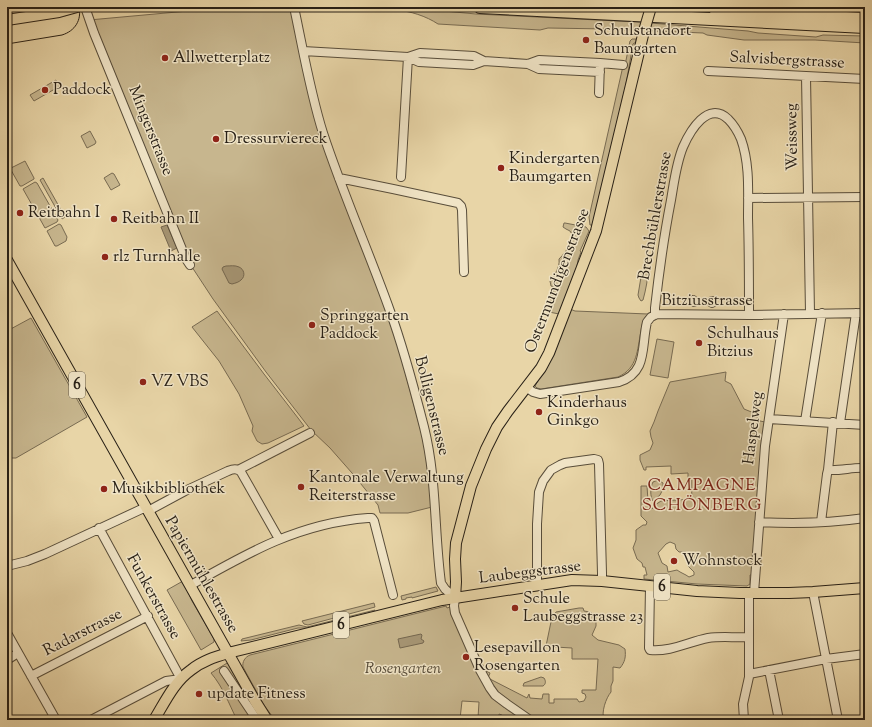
<svg xmlns="http://www.w3.org/2000/svg" width="872" height="727" font-family="'Sorts Mill Goudy',serif">
	<style>
		.green { fill: #c7b68e; stroke: #786b52; fill-rule: evenodd }
		.water { fill: #a79776; stroke: #746750 }
		.lines { fill: none; stroke-linecap: round; stroke-linejoin: round }
		.minor-casing { stroke: #584d3a; stroke-width: 10 }
		.major-casing { stroke: #282016; stroke-width: 12 }
		.highway-casing { stroke: #282016; stroke-width: 14 }
		.minor { stroke: #f0e4c6; stroke-width: 8 }
		.major { stroke: #e8d5a7; stroke-width: 10 }
		.highway { stroke: #e8d5a7; stroke-width: 12 }
		.tram { stroke: #282016; stroke-width: 1 }
		.major-bridge-casing { stroke: #282016; stroke-width: 12; stroke-linecap: butt }
		.major-bridge { stroke: #e8d5a7; stroke-width: 10 }
		.poi-dot { fill: #8f2418; stroke: #f0e4c6; stroke-width: 1.5 }
		.labels { text-anchor: middle; dominant-baseline: central; stroke-width: 3; stroke-linejoin: round; paint-order: stroke }
		.shield { fill: #f0e4c6; stroke: #645b4b; stroke-width: 1 }
		.shield-label { font-size: 15px; font-weight: bold; fill: #282016 }
		.poi-label { font-size: 16px; fill: #282016; stroke: #f0e4c6; text-anchor: start }
		.street-label { font-size: 16px; fill: #282016; stroke: #f0e4c6 }
		.park-label { font-size: 16px; font-style: italic; fill: #584d3a; stroke: #f0e4c6 }
		.neighbourhood-label { font-size: 17px; letter-spacing: 1px; fill: #7a1f14; stroke: #f0e4c6 }
	</style>
	<rect width="100%" height="100%" fill="#e8d5a7"/>
	<filter id="stains"><feTurbulence type="fractalNoise" baseFrequency=".005" numOctaves="4"/><feColorMatrix values="0 0 0 0 .2 0 0 0 0 .09 0 0 0 0 .02 0 0 0 .5 -.17"/></filter>
	<radialGradient id="worn" r=".72"><stop offset=".6" stop-color="#630" stop-opacity="0"/><stop offset="1" stop-color="#630" stop-opacity=".3"/></radialGradient>
	<path class="green" d="M232,7H291L306,80L396,338L423,439L429,475L432,507L408,513H380L378,505L352,473L330,448L311,430L266,372L213,299L190,264L89,20Z
		M395,7H421L444,11L476,14L638,22L748,31L758,33L816,37L823,35L865,36V43L815,40H744L707,35L703,33L607,29L548,28L540,30L438,24C426,16 410,11 396,10V7Z
		M764,7H865V12Z
		M632,39H636V42L633,44L626,84L593,225H590L589,217L623,66L625,65L630,41Z
		M56,80L60,86L34,101L30,95Z
		M90,131L96,142L95,144L87,148L81,136Z
		M25,161L34,178V179L22,186H20L11,170V168Z
		M112,173L114,174L120,185L111,190L104,178Z
		M43,178L65,217L62,219L40,180Z
		M35,182L37,183L58,220L57,222L45,228L23,189Z
		M564,223H565L586,227L589,231L580,251L581,252L578,260L576,272L559,314L549,312L552,307L550,303L554,287L551,286L550,281C555,274 560,268 559,259C568,250 568,247 573,236L570,231L566,229L563,227Z
		M59,224L61,225L67,237L66,241L57,246H55L47,231Z
		M645,267L648,268C648,279 646,289 643,300L641,301L639,298L638,295L641,277Z
		M570,309L575,311L648,314C643,319 642,324 641,331C637,350 638,368 618,377L541,389L537,388L535,386L538,381L537,380Z
		M217,311L264,374L298,418L304,426L268,443L262,444L257,441L252,431L253,426L239,394L219,361L192,327Z
		M31,318L87,417L16,458H7V331Z
		M657,339L674,342L668,378L650,375Z
		M726,372L725,381L731,384L744,409L754,413L760,421L765,422L752,575H750V584L747,586L697,584L644,579V575H647L645,567H643L642,563L637,559L633,548L636,540V530L643,525H646L647,522L641,516V486H647L648,501L652,509L655,505L661,501L692,499L691,478H688V473L671,474V466L646,467V470H644L640,460V455L650,450L653,443L651,437L650,431L654,422L658,411L670,382ZM670,542L675,544L676,549L679,552H686L688,566L694,572V575L689,577C685,574 681,573 677,570L668,572L667,566L662,563L658,553L666,544Z
		M658,480L663,483V489L660,495L653,501C650,497 650,487 653,482Z
		M183,581L192,601L214,639V642L201,650L167,590Z
		M436,587L438,591L412,598V597L406,598V599L402,600L401,596Z
		M374,603L375,607L308,625L304,624L302,621Z
		M446,606L447,608L450,607L478,671L485,684L526,720H502V715L499,714V719L478,718L479,702L462,701L460,719L470,720H275L264,705L243,667C242,662 245,657 250,655Z
		M579,608H583L584,611L590,612L596,616V626L592,635L598,640L619,645L625,649C626,657 625,662 620,668L613,667V681L611,686V692C606,698 601,712 604,720H535L500,697L482,669L490,673L488,678L527,698L529,694L530,698L542,699L543,694H549V703H554V699H577L579,702L584,701L586,697L585,694L582,693V690H596L598,659H572V648L555,647V646H546L552,617L556,612Z
		M375,610L374,612L317,626L307,628H298L251,640L241,641L242,639L299,625L307,627Z
		M232,660L267,720H237C229,704 223,687 211,673Z
		M541,677L544,678C546,681 546,684 543,686H523L524,683Z"/>
	<path class="water" d="M167,225L177,248L171,251L161,227Z
		M226,266C230,266 235,265 239,267C244,269 246,276 241,280C239,282 236,283 232,284L229,283L222,269L223,267Z
		M421,634L422,635L421,639L424,641L423,643L400,648L398,639Z"/>
	<g class="lines">
		<defs>
			<path id="minor" d="M85,7L94,33L186,259L190,265
				M294,7C303,49 310,92 323,133C343,194 369,252 390,311C404,349 414,388 424,427C437,479 434,531 441,583L445,589L455,598L454,606L455,613L480,670L490,688L495,695L507,704L530,720
				M303,51L408,57L419,62L473,65L484,61L528,64L539,60L600,63
				M408,57L420,53L474,56L484,61
				M528,64L539,69L600,72
				M708,71L865,79
				M806,76L810,313
				M599,93L600,63L623,65
				M401,177L408,57
				M339,178L393,189L458,203L461,206L462,210L464,272
				M748,198L865,197
				M693,300L694,302
				M712,301V303
				M655,315V308C659,272 664,236 671,200C674,183 676,164 683,147C690,131 708,100 728,119C734,125 738,132 741,139C750,164 748,192 748,218C749,250 749,282 749,315
				M526,387L533,392L540,394L619,382C648,373 641,346 647,322L651,317L657,314L749,315L865,313
				M769,419L865,425
				M805,421L822,313
				M840,423L856,313
				M238,470L310,433
				M828,470C841,471 853,467 865,468
				M148,511L185,491L228,471C233,469 237,468 241,472L279,539
				M759,522C795,524 830,523 865,518
				M821,522L827,474L828,470L833,422
				M7,566L27,561L45,554L146,507
				M191,585C249,552 300,523 368,518H372L374,521L393,595
				M537,585V524L539,492L543,481L551,470L560,465L565,463L594,459L598,460L599,464L602,573V581
				M650,586L649,648L650,650C671,652 688,642 708,638C722,636 736,638 749,637
				M813,592L838,720
				M754,593L765,446L784,314
				M7,633L56,720
				M7,660L18,653
				M769,670L779,720
				M224,671L257,720
				M749,674L826,659L865,654
				M31,676L148,616
				M91,720L166,681L181,679L99,528
				M744,720L743,704L749,677V593"/>
			<path id="major" d="M7,20L59,12L77,7
				M7,260L255,701L267,720
				M455,598L456,582L455,559L456,543L471,486L486,449L497,427L508,411L541,368L549,353L596,231L644,31
				M154,720C165,702 174,682 191,670C202,661 215,657 228,653L442,600L572,580L602,581L697,591L740,593H789L813,592L865,588"/>
			<path id="highway" d="M480,7L865,27
				M716,11L865,19"/>
		</defs>
		<use href="#minor" class="minor-casing"/>
		<use href="#major" class="major-casing"/>
		<use href="#highway" class="highway-casing"/>
		<use href="#minor" class="minor"/>
		<use href="#major" class="major"/>
		<use href="#highway" class="highway"/>
		<path class="tram" d="M7,44L62,35C75,31 82,20 79,7"/>
		<defs>
			<path id="major-bridge" d="M644,31L651,7"/>
		</defs>
		<use href="#major-bridge" class="major-bridge-casing"/>
		<use href="#major-bridge" class="major-bridge"/>
	</g>
	<g class="poi-dot">
		<circle cx="586" cy="40" r="4"/>
		<circle cx="165" cy="58" r="4"/>
		<circle cx="45" cy="90" r="4"/>
		<circle cx="216" cy="139" r="4"/>
		<circle cx="501" cy="168" r="4"/>
		<circle cx="20" cy="213" r="4"/>
		<circle cx="114" cy="219" r="4"/>
		<circle cx="105" cy="257" r="4"/>
		<circle cx="312" cy="325" r="4"/>
		<circle cx="699" cy="343" r="4"/>
		<circle cx="143" cy="382" r="4"/>
		<circle cx="539" cy="412" r="4"/>
		<circle cx="301" cy="487" r="4"/>
		<circle cx="104" cy="489" r="4"/>
		<circle cx="674" cy="561" r="4"/>
		<circle cx="515" cy="608" r="4"/>
		<circle cx="466" cy="657" r="4"/>
		<circle cx="199" cy="694" r="4"/>
	</g>
	<g class="labels">
		<g class="shield">
			<rect x="69" y="372" width="16" height="26" rx="3"/>
			<rect x="654" y="574" width="16" height="26" rx="3"/>
			<rect x="333" y="612" width="16" height="26" rx="3"/>
		</g>
		<g class="shield-label">
			<text x="77" y="385">6</text>
			<text x="662" y="587">6</text>
			<text x="341" y="625">6</text>
		</g>
		<g class="poi-label">
			<text x="594" y="31">Schulstandort<tspan x="594" dy="18">Baumgarten</tspan></text>
			<text x="173" y="58">Allwetterplatz</text>
			<text x="53" y="90">Paddock</text>
			<text x="224" y="139">Dressurviereck</text>
			<text x="509" y="159">Kindergarten<tspan x="509" dy="18">Baumgarten</tspan></text>
			<text x="28" y="213">Reitbahn I</text>
			<text x="122" y="219">Reitbahn II</text>
			<text x="113" y="257">rlz Turnhalle</text>
			<text x="320" y="316">Springgarten<tspan x="320" dy="18">Paddock</tspan></text>
			<text x="707" y="334">Schulhaus<tspan x="707" dy="18">Bitzius</tspan></text>
			<text x="151" y="382">VZ VBS</text>
			<text x="547" y="403">Kinderhaus<tspan x="547" dy="18">Ginkgo</tspan></text>
			<text x="309" y="478">Kantonale Verwaltung<tspan x="309" dy="18">Reiterstrasse</tspan></text>
			<text x="112" y="489">Musikbibliothek</text>
			<text x="682" y="561">Wohnstock</text>
			<text x="523" y="599">Schule<tspan x="523" dy="18">Laubeggstrasse 23</tspan></text>
			<text x="474" y="648">Lesepavillon<tspan x="474" dy="18">Rosengarten</tspan></text>
			<text x="207" y="694">update Fitness</text>
		</g>
		<g class="street-label">
			<text transform="translate(787 61) rotate(3)">Salvisbergstrasse</text>
			<text transform="translate(150 131) rotate(68)">Mingerstrasse</text>
			<text transform="translate(793 137) rotate(-91)">Weissweg</text>
			<text transform="translate(656 216) rotate(-80)">Brechbühlerstrasse</text>
			<text transform="translate(558 281) rotate(-69)">Ostermundigenstrasse</text>
			<text x="707" y="301">Bitziusstrasse</text>
			<text transform="translate(431 406) rotate(76)">Bolligenstrasse</text>
			<text transform="translate(754 428) rotate(-83)">Haspelweg</text>
			<text transform="translate(530 573) rotate(-7)">Laubeggstrasse</text>
			<text transform="translate(201 575) rotate(60)">Papiermühlestrasse</text>
			<text transform="translate(153 597) rotate(61)">Funkerstrasse</text>
			<text transform="translate(83 633) rotate(-27)">Radarstrasse</text>
		</g>
		<g class="park-label">
			<text x="403" y="669">Rosengarten</text>
		</g>
		<g class="neighbourhood-label">
			<text x="702" y="486">CAMPAGNE<tspan x="702" dy="20">SCHÖNBERG</tspan></text>
		</g>
	</g>
	<rect width="872" height="727" fill="none" stroke="#e8d5a7" stroke-width="24"/>
	<rect x="8" y="8" width="856" height="711" fill="none" stroke="#282016" stroke-width="2"/>
	<rect x="12" y="12" width="848" height="703" fill="none" stroke="#282016"/>
	<rect width="100%" height="100%" filter="url(#stains)"/>
	<rect width="100%" height="100%" fill="url(#worn)"/>
</svg>
